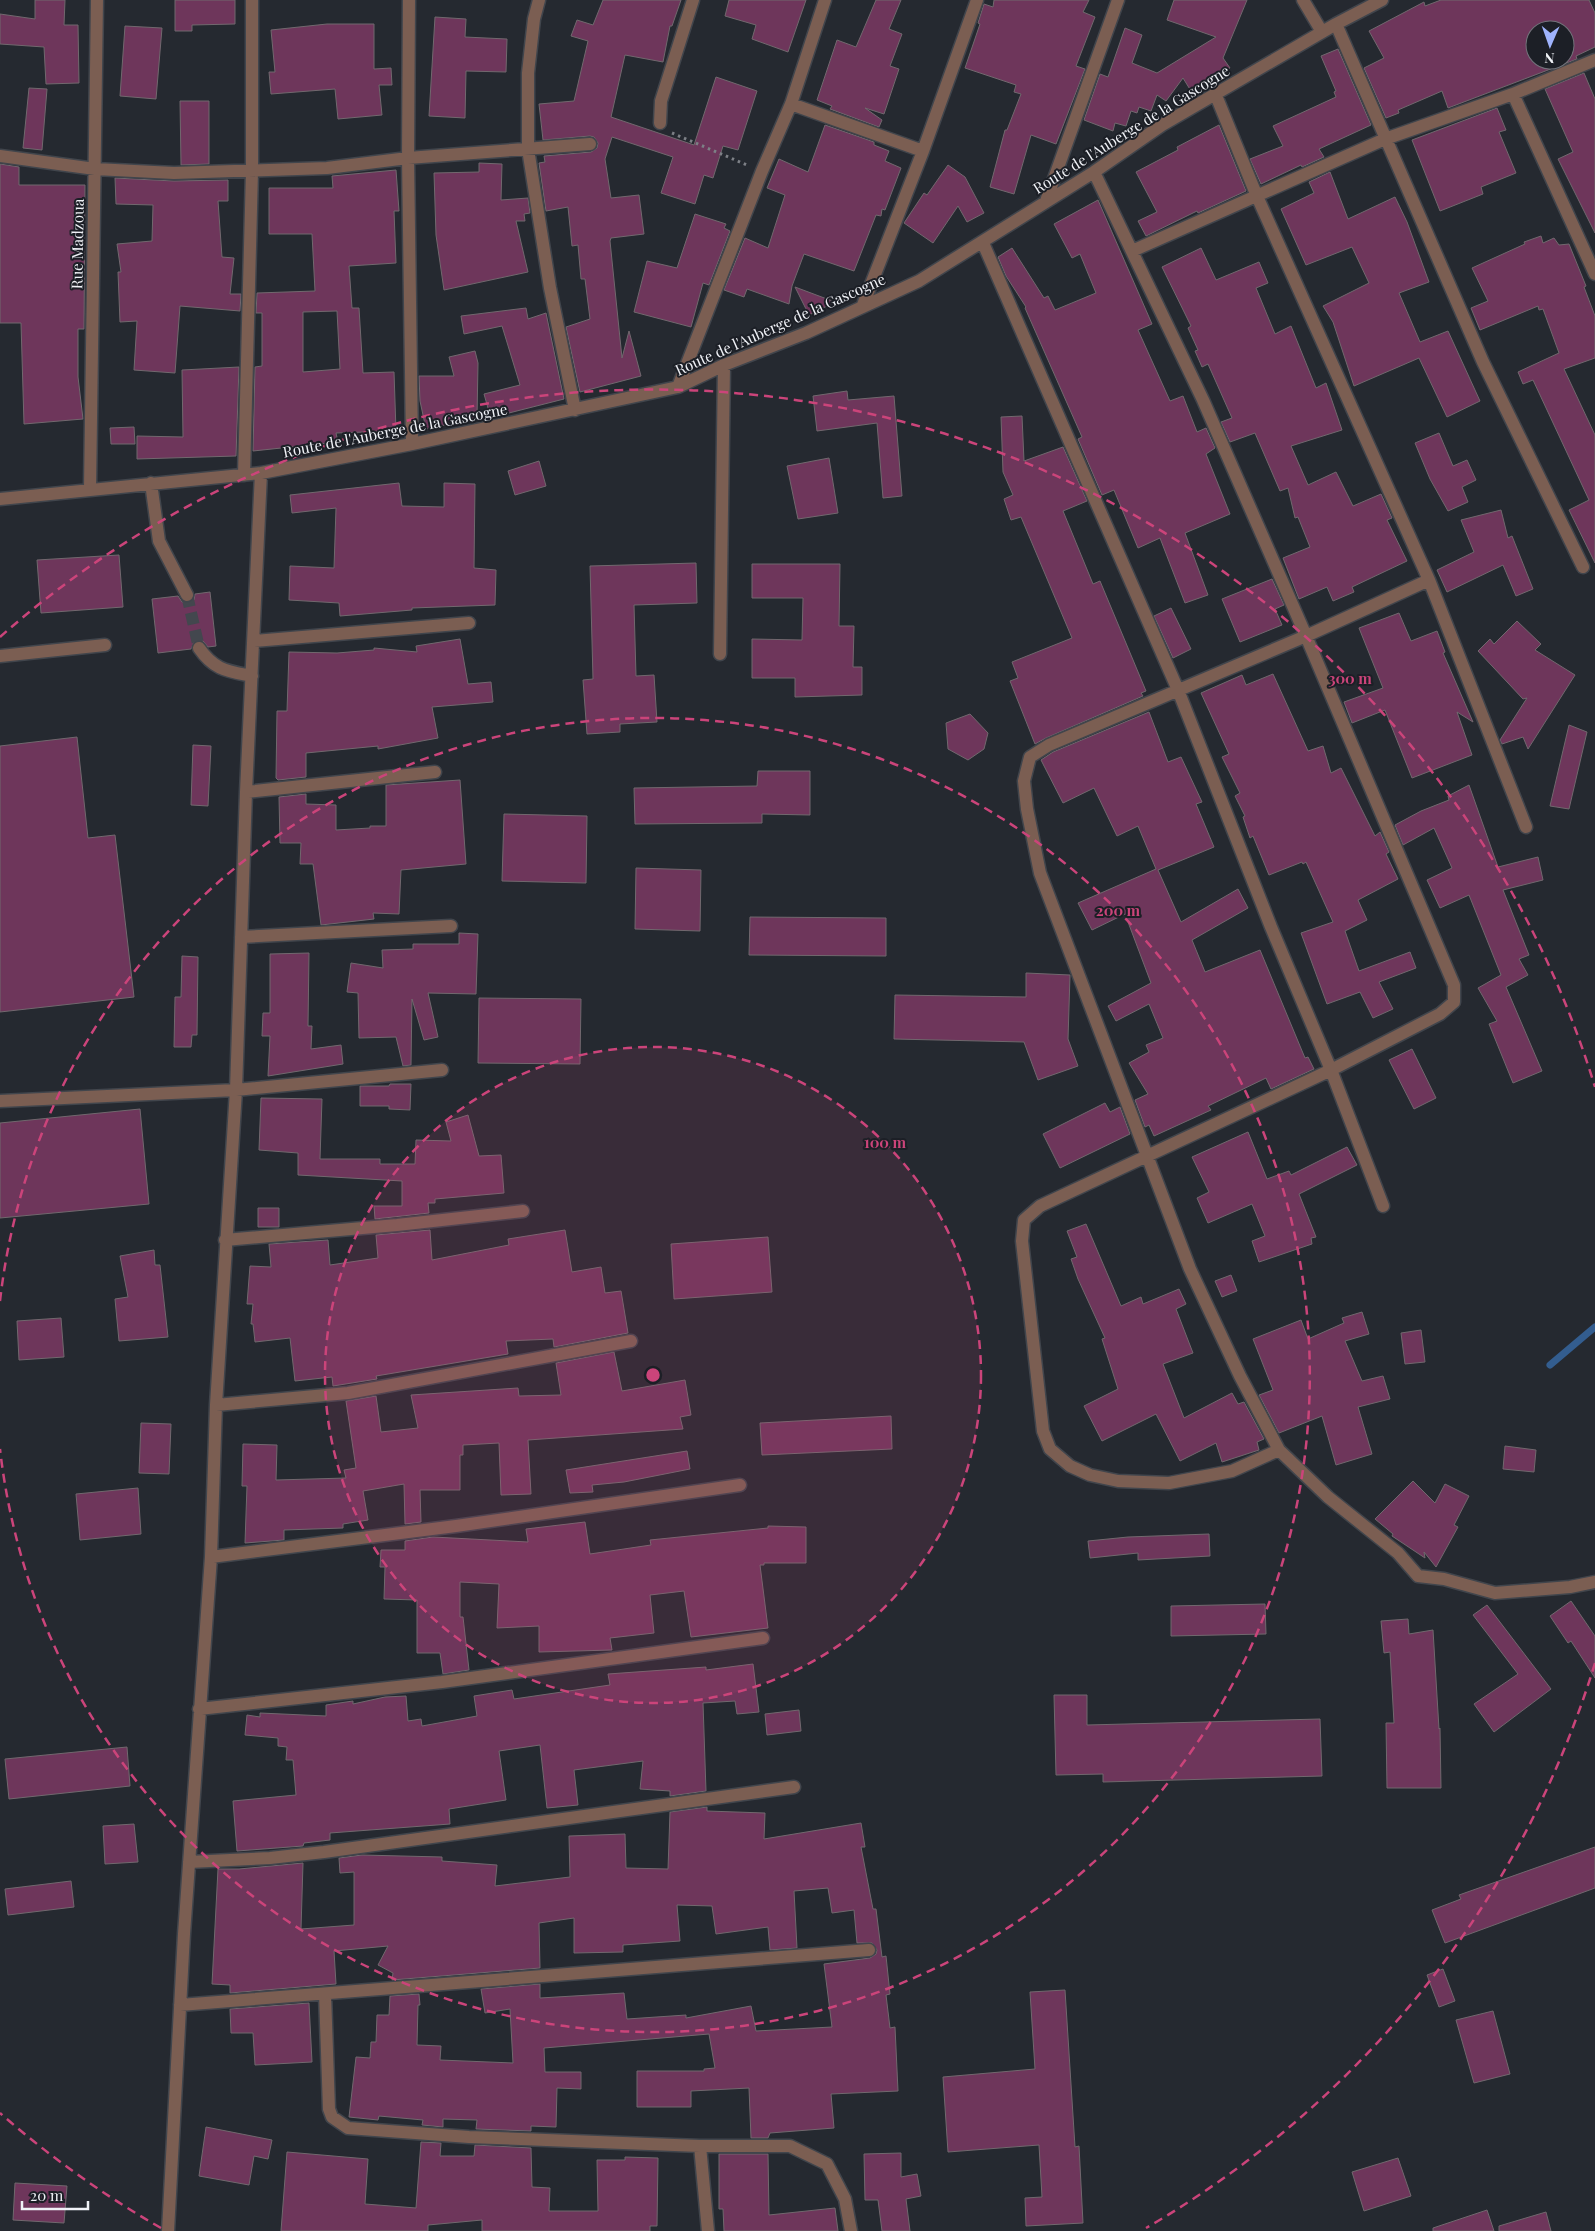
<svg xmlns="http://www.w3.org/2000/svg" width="1595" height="2231" font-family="'Playfair Display',serif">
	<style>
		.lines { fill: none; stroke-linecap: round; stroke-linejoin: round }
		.stream { stroke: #335d8f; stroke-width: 7 }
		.building { fill: #6e365b; stroke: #71686e; fill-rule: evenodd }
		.minor-tunnel { stroke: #43474e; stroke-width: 12; stroke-dasharray: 12 6; stroke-linecap: butt }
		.minor-casing { stroke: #41454c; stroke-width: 15 }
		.path { stroke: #7d8086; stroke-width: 3; stroke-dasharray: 2.5 4; stroke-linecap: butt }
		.minor { stroke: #7b5e52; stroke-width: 12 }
		.ring { fill: none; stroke: #cb447a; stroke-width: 2.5; stroke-dasharray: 9 6 }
		.labels { text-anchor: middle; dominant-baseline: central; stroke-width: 4; stroke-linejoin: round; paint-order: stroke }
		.street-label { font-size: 15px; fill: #f0f2f7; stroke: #1c1f26 }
		.centre { fill: #cb447a; stroke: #1c1f26; stroke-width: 2.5 }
		.ring-label { font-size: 15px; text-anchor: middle; font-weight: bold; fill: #cb447a; stroke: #1c1f26; stroke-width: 4; stroke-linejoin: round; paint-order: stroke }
	</style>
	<rect width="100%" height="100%" fill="#252930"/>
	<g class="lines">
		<path class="stream" d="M1550,1365L1595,1327"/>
	</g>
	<path class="building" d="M35,0H65L64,25H78L79,83L46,84L44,47L0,44V14L35,19Z
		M175,0H235V24L192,25V31H175Z
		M603,0H681L672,26H670L663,62L625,55L611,117L694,145L716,77L757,91L738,150L723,146L713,178L704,175L695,204L661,193L673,157L612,137L605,159L611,198L639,195L644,234L611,238L610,241L622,358L629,331L641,376L580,392L566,327L590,319L585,279H581L578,245L572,246L568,207L546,211L539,163L545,162L544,156L591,152L597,148L598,143L594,137L590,136L543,140L539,104L574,101L588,41L571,36L577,20L593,25Z
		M729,0H806L788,52L752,39L756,25L725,16Z
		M876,0H901L889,29L902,34L890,66L899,69L884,114L865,108L882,120L879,127L830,109L832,106L817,100L837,40L856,47Z
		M994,0H1089L1083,12L1095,17L1076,66L1085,69L1056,144L1031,135L1014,194L990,187L1005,130H1007L1021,94L1014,92L1016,85L965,68L980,24L978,23L984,4L993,7Z
		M1174,0H1247L1223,58L1230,68L1191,91L1183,78L1166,101L1157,95L1151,111L1139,107L1137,113L1131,111L1126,126L1115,123L1113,131L1084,120L1100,74L1108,77L1125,28L1142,35L1132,63L1157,73L1216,37L1167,20Z
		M1441,0H1589L1595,13V47L1576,56L1577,59L1448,108L1442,91L1398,110L1399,113L1386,118L1364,68L1384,58L1369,31L1424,2L1425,6ZM1535,30H1565V60H1535Z
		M435,17L466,19L465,37L507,39L506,72L466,71L465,118L429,116Z
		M327,24H374V69L391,68L392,85H379L382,115L338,119L335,89L271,94L269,72H275L271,30Z
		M125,26L162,28L156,99L120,96Z
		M1338,49L1371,125L1319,149L1324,157L1302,167L1301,165L1261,184L1250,159L1283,146L1273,126L1336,97L1334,92L1336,91L1321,56Z
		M1584,73L1595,99V233L1558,159L1573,152L1545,89Z
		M29,88L47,89L42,150L23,148Z
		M180,101H209V164L181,165Z
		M1497,108L1506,130L1499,132L1516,173L1481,187L1483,194L1440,211L1412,140Z
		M825,125L874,142V145L889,151L885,161L901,168L885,210L882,209L881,216L876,215L854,271L804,254L792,286L789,304L747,289L744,297L724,290L745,238L768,248L785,195L767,188L779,159L808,172Z
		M1219,125L1246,191L1198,213L1197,211L1146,236L1138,221L1157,212L1136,172L1178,150L1177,147Z
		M479,163L502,164L501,200L528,198L530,213L524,214L525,221H516L528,272L444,290L436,235L434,173L479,172Z
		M0,164L19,167V185H85L84,329H78V377L83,419L24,424L21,323H0Z
		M948,165L965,177L984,213L967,222L958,206L933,243L904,223L924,193L927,195Z
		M396,170L399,211H394L396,263L349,266L352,308H359L363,373L394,372L396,431L336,433L338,442L253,451L255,367L262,366V313H256L257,293L315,291L312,234H269V188H333L332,176ZM337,311L340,369L303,372V312Z
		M1330,172L1348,219L1395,197L1407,222L1429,282L1399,293L1420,342L1448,331L1480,401L1447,417L1419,358L1354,386L1333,322L1323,306L1369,283L1352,247L1306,265L1281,209L1314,193L1309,182Z
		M115,178L174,181L228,180V201H218L222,257L234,258L230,294H241L240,311L180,306L175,373L134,370L137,321L120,322L118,272H121L117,244L152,241L153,205L116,204Z
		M1098,200L1152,324L1138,330L1170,401L1183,396L1197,432L1206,428L1215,448L1206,454L1230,514L1185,533L1208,595L1185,603L1160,538L1138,548L1114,490L1102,495L1078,439L1082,437L1025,308L1026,307L1006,276L998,257L1012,248L1044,298L1048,296L1055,310L1096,293L1080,254L1072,258L1054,224Z
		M695,214L726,224L724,228L730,231L709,285L703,283L691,327L634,312L647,261L677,268Z
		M1541,236L1543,243L1554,238L1559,245L1569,244L1586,286L1584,287L1595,316V358L1564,369L1595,435V563L1569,510L1589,500L1533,380L1523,384L1518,372L1559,353L1543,309L1539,310L1538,306L1480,330L1471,308L1488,301L1472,268L1525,244L1524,242Z
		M1201,248L1216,280L1259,262L1268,283L1256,288L1275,334L1291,326L1316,388L1326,383L1342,430L1291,446L1308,485L1336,472L1353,506L1381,494L1392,518L1387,520L1407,561L1352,587L1354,592L1333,601L1327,587L1299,599L1283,558L1310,547L1298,517L1295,518L1288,488L1280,491L1255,433L1230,442L1221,422L1232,418L1208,364L1202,367L1195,351L1198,350L1188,328L1191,326L1162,267Z
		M795,287L835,302L809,315Z
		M526,308L528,319L546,313L564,399L505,414V412L490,415L484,394L520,385L502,326L464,334L461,316Z
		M475,351L478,363L477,418L426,429L420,401L419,376H454L449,357Z
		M239,367L236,456L137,459V436L183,437L182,370Z
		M847,391L848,400L894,396L902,496L883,498L877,423L817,431L813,396Z
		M1022,416L1024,461L1063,447L1087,501L1063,511L1093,584L1100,581L1146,691L1141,693L1143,696L1046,738L1035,744L1010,681L1018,678L1012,662L1072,638L1021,517L1011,520L1004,499L1013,495L1003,472L1001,417Z
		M134,427L135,444H111L110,428Z
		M1439,433L1453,466L1467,460L1476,480L1462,487L1468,502L1448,511L1430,479L1415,443Z
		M829,458L838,513L798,519L787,466Z
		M539,461L546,486L515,495L508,471Z
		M399,483L402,506L444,507V483L475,484L474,568L496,570L495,605L412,608V610L340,616L339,603L289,600L290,566L334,568L336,508L292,513L290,495Z
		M1501,510L1508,538L1512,536L1533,589L1516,596L1503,565L1447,592L1437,570L1474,552L1461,520Z
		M119,555L123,607L41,613L37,560Z
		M696,563L697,603L634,605L636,676L654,675L657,722L620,724V732L587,734L583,680L593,679L590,566Z
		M752,564H840L839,626H854L853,667H862V695L795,697V678H752V639L802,640L803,598H752Z
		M1272,579L1284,605L1275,609L1282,625L1240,642L1222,599Z
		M210,592L216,646L208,647L203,641L198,640L194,642L191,649L158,653L152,599L178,596L182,602L187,603L194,600L195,594Z
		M1171,608L1191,649L1173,658L1154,616Z
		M1399,613L1411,641L1437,631L1445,652L1443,653L1473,722L1457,712L1472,755L1412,778L1385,710L1352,723L1344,702L1383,688L1359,628Z
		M1517,621L1541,644L1535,650L1575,675L1528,749L1523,737L1502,744L1500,740L1527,698L1523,699L1478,651L1490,639L1494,644Z
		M460,639L468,684L491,682L493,702L432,707L438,738L378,749V746L306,753V777L278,780L276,778L277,711H287L289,652L337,653L374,650V648L417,652L416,646Z
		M1273,674L1308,751L1323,746L1331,773L1341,768L1375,836L1380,832L1389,852L1386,854L1398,879L1358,900L1367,920L1345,931L1359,971L1410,952L1416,968L1379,982L1393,1009L1373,1018L1360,992L1327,1004L1301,933L1333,922L1306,862L1303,864L1302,862L1269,875L1253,836L1250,838L1243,817L1245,816L1235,796L1240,793L1222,757L1229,754L1201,693L1242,675L1246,685Z
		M1149,712L1168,762L1181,757L1202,802L1196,804L1214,847L1158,870L1181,922L1238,889L1248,908L1192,940L1205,972L1260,950L1305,1058L1308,1057L1314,1069L1271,1089L1266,1078L1208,1106L1211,1110L1154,1136L1149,1125L1145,1127L1135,1100L1148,1094L1129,1063L1149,1052L1146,1045L1163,1038L1149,1004L1116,1021L1108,1006L1151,983L1125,914L1092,930L1078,903L1156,869L1138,826L1117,836L1094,788L1063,803L1041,760L1053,752Z
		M970,714L988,733L984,749L968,760L948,749L946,723Z
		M1569,725L1587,732L1569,809L1550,806Z
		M77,737L88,838L115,835L134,997L0,1012V746Z
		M193,745L211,746L208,806L191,805Z
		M758,771H810V815L762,814V823L635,824L634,788L757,786Z
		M460,780L466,864L401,870L399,914L373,913L374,919L321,925L313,864H300L301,843H280L279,797L306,794V804L336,805V830L370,828V826H386V785Z
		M1469,785L1498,867L1538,857L1543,880L1503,890L1529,955L1519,959L1528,975L1506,987L1542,1071L1513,1083L1489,1024L1497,1021L1478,988L1501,975L1469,895L1440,908L1427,880L1452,868L1434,828L1403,845L1395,825L1421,811L1449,800L1448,796Z
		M504,814L587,816L586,883L502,881Z
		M636,868L701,870L700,931L635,929Z
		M750,917L886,918V956L749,955Z
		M459,933L478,934L476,994L428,993L438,1037L424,1040L412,999L411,1065L403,1066L396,1037L359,1038L358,993L347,992L351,963L383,968L382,950L413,949V944H459Z
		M309,953L308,1026H312L311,1049L341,1045L343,1064L268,1076L270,1036H262L263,1013H270V954Z
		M182,956L198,957L197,1035H192L191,1047H174L175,997H181Z
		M1026,973L1070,975L1068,1039L1078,1066L1038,1080L1024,1042L894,1039L895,995L1026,997Z
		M479,998L581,999L580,1064L478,1063Z
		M1412,1049L1436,1098L1414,1109L1389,1060Z
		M390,1084H411L410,1110L389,1109V1106H360V1086H389Z
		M261,1098L322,1099L320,1159H380V1164H415L416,1140L451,1141L446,1122L468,1115L479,1156L501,1155L504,1193L435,1199V1203H428L429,1213L375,1219L374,1206H402V1181L298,1175V1153L259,1150Z
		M1105,1103L1110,1112L1120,1107L1130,1134L1060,1168L1043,1134Z
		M140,1109L149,1204L0,1218V1123Z
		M1248,1132L1267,1179L1289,1171L1291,1175L1347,1147L1357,1165L1299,1194L1316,1237L1311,1238L1312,1244L1259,1262L1252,1241L1265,1236L1252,1204L1208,1223L1197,1198L1209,1192L1192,1157Z
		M258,1208H279V1227H258Z
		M1086,1224L1121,1306L1141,1297L1143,1304L1179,1289L1186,1304L1176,1309L1193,1353L1163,1364L1184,1418L1232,1393L1238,1404L1244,1402L1264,1439L1257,1442L1259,1450L1222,1462L1216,1443L1180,1461L1156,1414L1102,1441L1084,1406L1118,1389L1102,1339L1105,1338L1078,1279L1071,1259L1077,1257L1067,1231Z
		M430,1230L432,1260L509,1245L508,1239L565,1230L572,1272L601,1267L605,1293L621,1291L628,1333L554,1347L553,1339L506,1341L508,1354L376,1376L377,1379L333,1386L332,1377L295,1381L290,1338L255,1342L253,1324H251L253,1304H247L250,1266L271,1267L269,1244L328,1240L330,1265L378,1258L376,1235Z
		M768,1237L772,1292L674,1299L671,1244Z
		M154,1250L155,1265H160L168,1337L119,1341L115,1299L128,1297L120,1256Z
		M1231,1275L1237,1291L1222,1297L1215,1281Z
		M1362,1312L1369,1334L1345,1341L1362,1381L1383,1376L1390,1399L1358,1407L1372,1454L1336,1465L1322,1416L1279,1433L1259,1395L1273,1390L1253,1339L1301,1320L1308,1339L1344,1323L1342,1318Z
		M61,1318L64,1357L19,1360L17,1321Z
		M1421,1330L1425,1362L1405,1364L1401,1333Z
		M614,1352L622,1391L685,1380L691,1415L680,1417L683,1429L528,1440L531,1494L501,1495L499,1443L463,1445V1455H460V1490H420L421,1522L405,1524L404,1484L363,1491L368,1520L343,1524V1528L284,1530V1540L245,1543L247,1486H242L243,1444L277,1445L276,1480L346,1478L344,1470L356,1468L346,1401L376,1396L381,1432L418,1428L411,1395L518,1388L519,1396L561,1395L556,1363Z
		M891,1416L892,1449L762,1455L760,1423Z
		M141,1423L171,1424L169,1474L139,1473Z
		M1505,1446L1536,1450L1534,1472L1503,1469Z
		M687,1451L690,1469L624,1482L592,1485L593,1492L570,1493L566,1470Z
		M1413,1481L1435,1503L1445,1484L1469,1496L1454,1525L1458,1527L1436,1567L1424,1552L1425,1558L1392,1536L1393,1534L1375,1519Z
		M138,1488L141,1534L80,1540L76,1494Z
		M585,1522L590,1554L651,1545L650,1540L768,1528V1526L806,1527V1563H764V1565H760L768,1628L691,1637L684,1591L650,1595L654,1633L610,1638L612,1650L539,1652V1626L497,1628L499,1584L460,1582V1617H463L469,1670L443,1674L440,1653H417V1600L384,1599L385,1567H380L381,1550H405V1541L433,1537L528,1542L526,1529Z
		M1209,1534L1210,1556L1138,1560V1553L1090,1558L1088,1541L1128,1537Z
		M1571,1601L1595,1636V1678L1571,1641L1568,1643L1550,1616Z
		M1265,1604L1266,1634L1171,1636V1606Z
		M1487,1605L1551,1689L1494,1732L1474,1704L1518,1674L1473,1615Z
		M1408,1619L1409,1634L1433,1630L1439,1729L1440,1728L1441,1788H1387L1386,1723H1394L1390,1652L1384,1653L1381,1621Z
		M753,1664L759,1712L737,1714L735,1701L703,1703L706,1791L670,1796V1791L640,1789L643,1761L574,1770L578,1805L547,1808L540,1745L499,1751L506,1800L449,1809L450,1824L330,1833V1840L304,1843L303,1846L237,1851L233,1801L296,1795L293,1760H286L287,1747L278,1746V1738L245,1735L247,1715L260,1717V1713L326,1716V1705L353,1701V1704L385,1697L406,1696L408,1721L421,1719L422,1726L477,1716L474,1696L512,1690L514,1699L610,1685L608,1674L706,1667V1670Z
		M1054,1695H1087V1725L1320,1719L1322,1776L1103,1782V1774L1056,1775Z
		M799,1710L801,1731L767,1735L765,1714Z
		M127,1747L130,1786L9,1799L5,1759Z
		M707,1807V1811L765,1813L764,1839L861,1823L865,1847H861L873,1909H876L882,1957L886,1956L890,1994L886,1995L890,2028L895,2027L898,2091L831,2094L834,2128L770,2133L768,2138H751L749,2088L691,2091V2107H637V2071H704V2069L715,2068L709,2034L544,2048L545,2072H581V2089L557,2088L556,2127L531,2126V2131L476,2129L477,2120L443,2119V2127L422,2125L423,2120L379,2116L378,2120L349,2117L356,2057L370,2058L371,2042H376L377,2015H389L390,1996L419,1994L420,2005H418L417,2045L441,2046L440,2060L513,2063L510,2009L485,2013L481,1989L540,1984V1998L624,1993L627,2019L686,2015V2018L751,2006L756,2031L832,2027L824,1964L870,1958L876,1954L877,1950L872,1943H857L854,1910L832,1913L828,1888L794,1891L797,1948L770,1950L768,1927L716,1934L712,1906L677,1905L680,1941L623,1945V1952L574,1953V1918L539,1923L540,1968L392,1980L393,1973L378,1965L388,1946L334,1951L336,1984L230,1993V1985L212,1984L218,1869H239L303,1863L301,1929L354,1925V1872L340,1873L339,1858L362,1855L442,1857V1861L497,1865L495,1886L570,1877L569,1836L625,1834L626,1868L668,1869L670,1812Z
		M134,1824L138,1862L105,1864L103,1826Z
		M1595,1847V1888L1445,1943L1432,1910L1461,1899L1459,1895Z
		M71,1881L74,1907L8,1915L5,1889Z
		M1443,1969L1455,2001L1439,2007L1427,1975Z
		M1065,1990L1075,2147L1079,2146L1083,2223L1026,2226L1025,2198L1042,2197L1039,2145L948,2152L943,2077L1035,2069L1030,1992Z
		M309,2003L312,2062L255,2065L253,2033H231L230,2009Z
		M1493,2011L1510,2074L1474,2083L1456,2020Z
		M206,2127L272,2140L268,2159L254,2156L249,2185L199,2176Z
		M421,2142L441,2143L440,2156H474L475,2145L531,2148L532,2187L550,2188L549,2211H598L597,2160H625V2157L658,2158L657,2226H650V2231H482V2220L428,2225V2231H281L287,2152L368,2159L365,2204L416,2208Z
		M901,2153V2177L917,2174L921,2196L906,2199L910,2231H882L878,2200H865L864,2154Z
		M719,2154H768L769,2215L835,2208L838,2231H724L723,2209H719Z
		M1398,2158L1411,2196L1364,2211L1352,2172Z
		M15,2183L67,2186L64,2223L13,2220Z
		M1487,2210L1494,2231H1433V2228Z
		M1546,2212L1551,2231H1499V2226Z"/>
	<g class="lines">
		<path class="minor-tunnel" d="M187,595L199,648"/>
		<defs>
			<path id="minor" d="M409,0L408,158L412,444
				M539,0L534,19L528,73V149L550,288L575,410
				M1303,0L1322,32
				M1336,24L1483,362L1583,567
				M1215,93L1256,194L1429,580L1526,827
				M1513,94L1595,274
				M791,104L923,151
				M660,123L661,101L693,0
				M0,156L95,169L174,173L327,168L408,158L590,144
				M1094,172L1203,400L1306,636L1454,985V1002L1440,1014L1331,1070L1040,1206L1024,1220L1022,1241L1043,1431L1050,1449L1070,1466L1090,1475L1118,1481L1169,1483L1232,1471L1279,1450
				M1046,201L1118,0
				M983,243L1178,690L1271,927L1331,1070L1383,1206
				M1132,251L1385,139L1513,94L1595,60
				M863,305L923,151L977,0
				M678,387L762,171L791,104L825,0
				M244,475L252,171V0
				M151,483L159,541L187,595
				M90,488L97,0
				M0,499L261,473L412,444L678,387L724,365L806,333L919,281L1094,172L1162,125L1336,24L1382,0
				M1429,580L1306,636L1049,745L1030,757L1024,781L1027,809L1040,873L1190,1269L1240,1376L1279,1450L1328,1497L1398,1553L1418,1576L1444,1579L1495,1593L1570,1587L1595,1582
				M254,641L469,623
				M199,648C214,670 227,671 252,676
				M720,654L724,365
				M0,656L105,645
				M246,792L435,772
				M241,937L451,926
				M0,1101L236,1090L442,1070
				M225,1240L397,1225L523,1211
				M216,1405L348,1393L631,1341
				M211,1557L456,1526L740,1485
				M199,1709L442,1682L763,1638
				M189,1862L270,1858L324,1852L794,1787
				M325,1994L329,2109L332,2117L348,2128L469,2137L700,2146H790L827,2164L845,2199L851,2231
				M180,2005L869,1950
				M700,2146L708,2231
				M168,2231L184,1934L211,1557L216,1405L236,1090L246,792L261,473"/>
		</defs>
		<use href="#minor" class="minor-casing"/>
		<path class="path" d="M672,133L747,165"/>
		<use href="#minor" class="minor"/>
	</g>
	<circle cx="653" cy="1375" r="328" fill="#cb447a" fill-opacity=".12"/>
	<g class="ring">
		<circle cx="653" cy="1375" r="328"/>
		<path d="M0 1301A657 657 0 1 1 0 1449"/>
		<path d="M1595 1663A985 985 0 0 1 1146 2228M161 2228A985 985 0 0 1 0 2113M0 637A985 985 0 0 1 1595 1087"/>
	</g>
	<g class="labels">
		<g class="street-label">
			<text transform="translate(1131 129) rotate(-32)">Route de l'Auberge de la Gascogne</text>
			<text transform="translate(77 244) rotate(-89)">Rue Madzoua</text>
			<text transform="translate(780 324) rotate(-24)">Route de l'Auberge de la Gascogne</text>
			<text transform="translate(395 430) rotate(-11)">Route de l'Auberge de la Gascogne</text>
		</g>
	</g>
	<circle cx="653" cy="1375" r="8" class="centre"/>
	<g class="ring-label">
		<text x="1350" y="684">300 m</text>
		<text x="1118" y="916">200 m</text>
		<text x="885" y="1148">100 m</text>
	</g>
	<g transform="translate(1550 45) rotate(182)"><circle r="24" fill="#1c1f26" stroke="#71737a"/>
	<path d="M0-4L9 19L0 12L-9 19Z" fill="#9fb3fd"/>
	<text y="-8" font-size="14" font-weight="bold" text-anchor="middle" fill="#f0f2f7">N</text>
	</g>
	<path d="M22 2201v8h66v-8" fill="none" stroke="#f0f2f7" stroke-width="2.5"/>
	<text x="30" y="2201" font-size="15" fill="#f0f2f7" stroke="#1c1f26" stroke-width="4" paint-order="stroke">20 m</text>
</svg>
